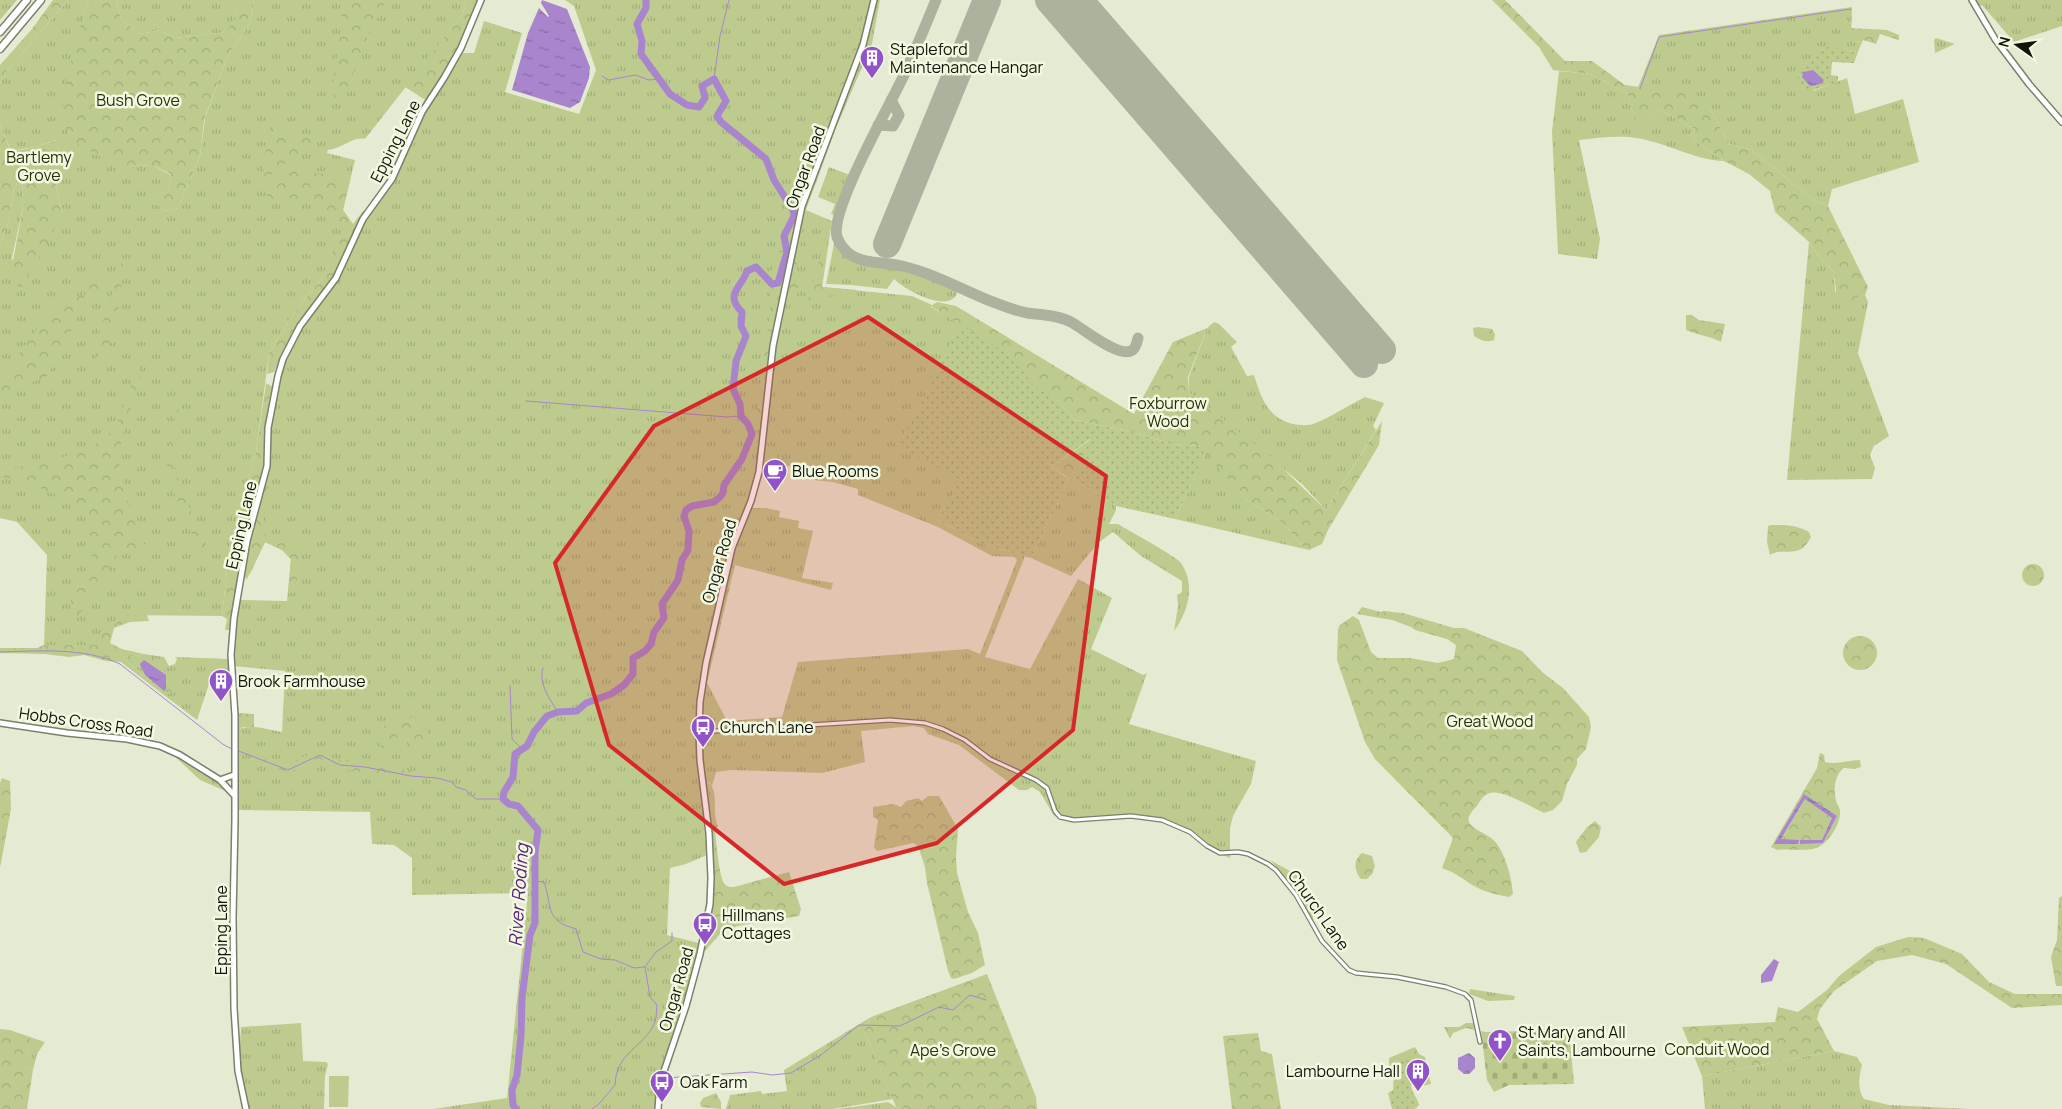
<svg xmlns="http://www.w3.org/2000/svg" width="2062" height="1109" font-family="Manrope,sans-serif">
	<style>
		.grass { fill: url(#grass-tufts); fill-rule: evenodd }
		.forest { fill: url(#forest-crowns); fill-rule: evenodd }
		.cemetery { fill: url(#cemetery-stones) }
		.park { fill: url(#park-dots) }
		.pitch { fill: #bdcc8e }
		.water { fill: url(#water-ripples) }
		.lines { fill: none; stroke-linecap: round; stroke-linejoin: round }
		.stream { stroke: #a985ce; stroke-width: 1 }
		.river { stroke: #a985ce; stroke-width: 7 }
		.taxiway { stroke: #acb29e; stroke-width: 11 }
		.runway { stroke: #acb29e; stroke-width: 28 }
		.street-casing { stroke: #7a806b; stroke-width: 5.5 }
		.secondary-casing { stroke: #7a806b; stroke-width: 8 }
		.primary-casing { stroke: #7a806b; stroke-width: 8 }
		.highway-casing { stroke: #7a806b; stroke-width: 9 }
		.street { stroke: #fff; stroke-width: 3 }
		.secondary { stroke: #fff; stroke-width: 5 }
		.primary { stroke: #fff; stroke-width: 5 }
		.highway { stroke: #fff; stroke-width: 6 }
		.marked { fill: #d62828; fill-opacity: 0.2; stroke: #d62828; stroke-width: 4; stroke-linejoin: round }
		.labels { text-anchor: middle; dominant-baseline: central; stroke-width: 5; stroke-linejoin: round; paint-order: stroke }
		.poi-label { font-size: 16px; fill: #12140b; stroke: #f2f9e0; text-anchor: start }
		.park-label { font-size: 16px; fill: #29310c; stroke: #f2f9e0 }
		.street-label { font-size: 16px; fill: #12140b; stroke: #f2f9e0 }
		.water-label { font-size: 18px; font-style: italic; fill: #54247a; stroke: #f2f9e0 }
	</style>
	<defs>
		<pattern id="grass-tufts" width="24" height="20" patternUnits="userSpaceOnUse" patternTransform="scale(1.25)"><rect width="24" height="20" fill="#bdcc8e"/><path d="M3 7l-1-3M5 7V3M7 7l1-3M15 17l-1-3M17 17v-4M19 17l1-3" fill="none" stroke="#a1ae79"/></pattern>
		<pattern id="forest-crowns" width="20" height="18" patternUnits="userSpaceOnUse" patternTransform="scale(1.25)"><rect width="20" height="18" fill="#bdcc8e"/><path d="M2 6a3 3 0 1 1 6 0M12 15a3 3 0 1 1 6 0" fill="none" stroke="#a1ae79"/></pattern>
		<pattern id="cemetery-stones" width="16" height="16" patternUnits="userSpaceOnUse" patternTransform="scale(1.25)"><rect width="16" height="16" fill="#bdcc8e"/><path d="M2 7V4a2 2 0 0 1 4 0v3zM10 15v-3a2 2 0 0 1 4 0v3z" fill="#a1ae79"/></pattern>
		<pattern id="park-dots" width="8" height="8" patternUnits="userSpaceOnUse" patternTransform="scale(1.25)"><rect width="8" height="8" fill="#bdcc8e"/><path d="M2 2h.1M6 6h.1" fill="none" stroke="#a1ae79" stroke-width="1.8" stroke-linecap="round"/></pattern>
		<pattern id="water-ripples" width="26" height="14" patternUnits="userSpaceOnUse" patternTransform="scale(1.25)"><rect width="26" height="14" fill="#a985ce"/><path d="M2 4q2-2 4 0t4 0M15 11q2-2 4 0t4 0" fill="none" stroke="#886ca5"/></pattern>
	</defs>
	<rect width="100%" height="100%" fill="#e5ebd3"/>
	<path class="grass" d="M0,0H17L0,20Z
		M68,0H89L83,16L127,165L154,166L171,175L169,191L149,200L165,211L178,208L200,156L205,118L228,55L250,23L254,0H466L463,14L365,139C352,136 342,149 328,150L327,153L355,160L343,210L353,225L342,231L321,279L289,320L269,354L256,452L230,543L222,616L123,615L101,645H44L47,555L17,522L0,518V243L9,221L14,188L22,177L23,207L12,258L21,289L62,211L56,188L59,164L56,140L35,147L11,151L0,125V83L2,77Z
		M116,0H237L235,19L227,32L175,38L159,30L140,34L121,19Z
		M565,0H880L872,44L836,128L806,210L832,221L822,287L912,296L932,305L931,307L960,324L920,406L897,446L961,480L938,520L983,544L1025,556L985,657L1030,669L1078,579L1112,598L1091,649L1143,675L1147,673L1129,724L1256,761L1251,784L1233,816L1230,828V858L1210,850L1188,833L1161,821L1122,818L1064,820L1054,816L1040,792L1032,787L1027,790H1019L959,745L928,734L924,728L913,726L861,731L865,762L822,773L731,770L716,772L712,786L709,782L705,783L702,797L707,855L686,864L670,868L667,935L699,943L690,985L659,1078L656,1109H433L507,1098L528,893L412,895V858L394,845L372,844L370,812L238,810L237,730C250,723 268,730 282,732L285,671L234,666C233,643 233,622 240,600L287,601L291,559L282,550L265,542L247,579L243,577L248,543L268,467L270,428L283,364L301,328L325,298L343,272L365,221L393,181L424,113L463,53H474L484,21L522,33L505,92L579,114L596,70L574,6ZM788,465L814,480L833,482L858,489V495L938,527L992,556L1014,557L1017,560L980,654L968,649L798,662L782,717L727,721L703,675L741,520L761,473L782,479Z
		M1975,0H2062V26L2014,42L1982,5L1979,6Z
		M1852,7L1851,41L1862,42L1858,52L1846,51L1844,48H1841L1813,91L1847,78L1855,114L1903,99L1919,162L1832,189L1828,206L1815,201L1752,150L1729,144L1710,109L1638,87L1659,35Z
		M1936,38L1955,44L1935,53L1934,40Z
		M1559,71L1590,74L1627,93L1637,126L1659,109L1695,129L1692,136L1699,144L1724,161C1694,160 1667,143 1637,138C1618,135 1598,138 1579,140L1600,239L1597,259L1558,254L1552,132Z
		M829,167L850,175L834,215L831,214L835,204L818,197Z
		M835,239C850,272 882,263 912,271C928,276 943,283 958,289C957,292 957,295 955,297C942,311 904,289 894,279L887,289L851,285L826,284Z
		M1809,242L1816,253L1834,272L1835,292L1865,295L1868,302L1858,353L1889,436L1874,446L1870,455L1875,468L1872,479L1787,480Z
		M1214,322L1219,324L1237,342L1231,347L1247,376L1254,375C1261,398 1268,418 1293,424C1299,425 1307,426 1313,424C1329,418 1349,405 1365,397L1384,403L1373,426L1376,430L1326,510L1302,484L1189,392V377L1207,328Z
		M1206,453L1247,500L1284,524L1305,549L1309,550L1175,519Z
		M1069,479H1074L1116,506V510L1109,524H1118C1129,531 1176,556 1181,563C1196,585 1188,612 1174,631L1178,606L1177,595L1182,592V581L1141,556L1113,532L1098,543L1071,576L1031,558Z
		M750,508H766L780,511L779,517L799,521L798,528L813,531L802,578L833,583L831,590L735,565L732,552Z
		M144,654L164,657L169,666L175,664L177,659L175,657L228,659L230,682L210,681L197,720L152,686L155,684L123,658Z
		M170,752L219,781L230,793L200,780Z
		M1470,989L1515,996L1514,1000L1488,1001L1469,994Z
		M871,1017L864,1030L893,1099L833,1109H726L730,1095L761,1091L762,1094L787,1091L784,1070Z
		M301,1023L303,1061L326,1062L328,1064L325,1076L324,1109H249L239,1059L241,1027Z
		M30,1037L45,1042L37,1054L33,1070L25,1067V1058L30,1051Z
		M1834,1051L1857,1057L1862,1065C1859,1076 1857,1089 1864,1099L1889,1105L1970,1109H1705L1702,1076Z
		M888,1102L899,1109H838Z"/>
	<path class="forest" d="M53,0H68L2,77L0,83V65L32,29Z
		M89,0H116L121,19L140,34L159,30L175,38L226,32L235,19L236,2L237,0H254L250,23L228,55L204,120L200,156L178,208L165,211L148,200L169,191L171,174L154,166L127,165L98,156L70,140L62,113L67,76L83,16Z
		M342,0H387L369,33L348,86L335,102L332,88L340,34Z
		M466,0H479C465,36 450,70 427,101L405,87L463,14Z
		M867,0H871L859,42L807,183L794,223L770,342L758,439L755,440L753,438L769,322L771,293L766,281L778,257L783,231L791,216L790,197L813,161L856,41Z
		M1492,0H1505L1565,61H1592L1625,85L1686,93L1710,109L1729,144L1752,150L1815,201L1828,206L1868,287L1865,295L1859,296L1852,303L1837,301L1834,272L1816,253L1809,242L1775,212L1770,191L1749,174L1724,161L1699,144L1692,136L1695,129L1659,109L1637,127L1627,93L1590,74L1553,70L1539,47Z
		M1850,28L1887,30L1899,35V40L1880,34L1876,44L1863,40L1862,42L1851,41Z
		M272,123L280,124L290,135L308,136L318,145L300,152L263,181L267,136Z
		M0,125L11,152L35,147L57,140L59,165L56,188L62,211L51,237L21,289L10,277L23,207L22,178L14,188L9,221L0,243Z
		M293,166L303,170L308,175L318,173L350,180L343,210L353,224L363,211L365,212L338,271L303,316L285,347L274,372L267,374L269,354L289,320L321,279L341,231C337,225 333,215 328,211C317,201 282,194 269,200L264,188C271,177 280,169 293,166Z
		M804,211L808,212L798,257L796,278L815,281L820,256H826L822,287L858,290L811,301L787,309L811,296L798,288H792L786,298L784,315L782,314Z
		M109,255L97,293L88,290C88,276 100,266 109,255Z
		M123,259C125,273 122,280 120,294C117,320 116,350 95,368L99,333Z
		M85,295L74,326L47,376L20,387L0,392V376L3,377L15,366L21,350L41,324L66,299Z
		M937,302L956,306L1134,414L1173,342L1207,328L1188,377L1189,392L1275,461L1326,510L1382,421L1379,445L1328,530L1322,544L1309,550L1305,549L1284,524L1247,500L1199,446L1172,444L1129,431L1074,420L1058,400L920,406L959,325L931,306Z
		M1686,315H1692L1699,320L1725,324L1721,342C1710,336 1698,335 1686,330Z
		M1478,327L1492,329L1495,334L1494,340C1486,343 1480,340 1474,336L1473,328Z
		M138,361L141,381L125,424L118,459L128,502L140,538L148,549H120L106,578L77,618L70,615L71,596L93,554L87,516L71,501L37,487L14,479L0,477V470L37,465L79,452L94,445L114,430L128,395Z
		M184,372L176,426L174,467L205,548L202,558L168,479L166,460Z
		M266,383L273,387L265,428L264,466L245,539L230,630H225L227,619L222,616L230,543L256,452Z
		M1091,439L1074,479H1070L1051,467Z
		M769,446L773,448L783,460L820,471L821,478L814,480L788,465L782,479L765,474V469L772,468L776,460L768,448Z
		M271,470L262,532L266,536L301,539L296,592L288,593L291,559L282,550L265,542L250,574C239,550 260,498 267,472Z
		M1771,525C1785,525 1797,525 1809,532L1811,537C1799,561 1784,546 1770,555L1767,542L1768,526Z
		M732,552L734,553L735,565L707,683L705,678Z
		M2022 575a11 11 0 1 1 22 0a11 11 0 1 1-22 0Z
		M1362,607L1381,612L1384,611L1403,613L1454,628H1464L1522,651L1542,672L1563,688L1589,717L1591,727L1586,749L1577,759V765L1567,784L1562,801L1553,810L1544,813C1533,808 1502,789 1490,793C1484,794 1480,801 1477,806C1473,810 1467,816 1469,822C1472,829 1485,833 1491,838C1504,847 1512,878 1513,894L1509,897C1498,895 1484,892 1474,886C1461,878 1456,873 1442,868L1453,838L1375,759L1365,742L1337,660L1338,629L1340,625L1353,616L1359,620L1371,652L1378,658H1410L1438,663L1454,659L1456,645L1447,639L1415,630L1411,627L1392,620L1357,614Z
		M122,615H147L149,621L130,622L114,628L110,643L122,649L144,654L123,658L155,684L152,686L121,662L106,661L84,655L69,657L45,654L0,653V648H37L44,645H100L102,628L116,624Z
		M1843 653a17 17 0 1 1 34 0a17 17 0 1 1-34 0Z
		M144,656C162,655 171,678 171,693L166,695V675L140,658Z
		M237,713L254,714V727H243L237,730Z
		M402,715L422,720C428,730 432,742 421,751C401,746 408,723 383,749L381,748L379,734L380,729Z
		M320,750L337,760H352L432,775L392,777L341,769L318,758L288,773L263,763L255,756L284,765Z
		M1820,753L1824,755L1825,762C1837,765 1848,760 1860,760L1861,767L1854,769L1844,768C1835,774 1833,790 1836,800C1836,804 1840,807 1840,811C1841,824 1828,844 1816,848C1804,852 1790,848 1777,850L1771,847L1817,768ZM1804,795L1837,816L1823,843L1800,840H1822L1833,818L1805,799L1781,840Z
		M2,778L10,781L11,809L0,868V783Z
		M708,782C720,792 711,810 718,826L715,829C716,839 719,876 724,883C726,887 730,887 734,887L789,872L801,909L799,916L737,926L720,934L704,952L711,901L705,787L706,783Z
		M928,796H939L958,829L956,857L957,873L968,912L978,933L985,965L972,973L954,979L951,978L948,971L927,883L925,867L918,846L913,843L877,851L874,847L878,820L873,817V807L893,804L901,807L906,801L918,798L922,801Z
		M1595,821L1601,827L1599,837L1586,852L1580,853L1576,842L1587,827Z
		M1362,853L1372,856L1375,866L1372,874L1367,879H1361C1354,871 1353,860 1362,853Z
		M1270,860C1305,879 1313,881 1313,922L1298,892Z
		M2062,896V986H2056L2051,957L2057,940L2059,898Z
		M1908,937L1924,938L1962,954L1989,982L2015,994H2062V1005L2012,1008L1946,964L1912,955L1877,961L1834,991L1820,1009L1817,1019L1834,1051L1702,1076L1682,1027L1775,1022L1778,1007L1798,1012L1827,990L1839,976L1876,947Z
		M987,974L1036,1097L1037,1109H899L896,1107L864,1030L871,1017Z
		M1466,1023H1475L1478,1036L1476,1037L1475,1030L1466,1028L1453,1033L1450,1039L1444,1027H1459Z
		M0,1029L10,1030L30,1037V1051L25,1058V1067L33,1070L27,1109H0Z
		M1258,1033L1261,1051L1272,1054L1281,1109H1232L1223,1036Z
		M1415,1047L1419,1054L1425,1057L1427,1068L1417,1066L1413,1069L1397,1060L1389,1065V1058Z
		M716,1093L721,1102V1109L701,1107L700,1103L703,1098Z"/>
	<path class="cemetery" d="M1569,1030L1574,1084L1509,1085L1494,1092L1487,1080L1481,1031L1486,1032Z"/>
	<path class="park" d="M1824,47L1844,48L1847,51L1858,52L1854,63L1832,62L1831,75L1838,76V82L1810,91C1780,79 1813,57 1824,47Z
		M960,324L989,341L1022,367L1032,385L1058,400L1074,420L1129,431L1172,444L1199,446L1206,453L1175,519L1116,506L1074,479L1090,439L1051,467L1069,479L1031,558L983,544L938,520L960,480L896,446L920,406Z
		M1397,1060L1406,1061L1407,1066L1413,1069L1417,1066L1427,1068L1431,1084L1422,1086L1421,1082L1411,1085C1412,1094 1418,1098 1419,1105L1415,1109H1392L1388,1093L1393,1090L1394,1075L1389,1071V1065Z"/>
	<path class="pitch" d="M329,1076H349L348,1107H329Z"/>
	<path class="water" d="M542,0L567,9L590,67L589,78L580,102L570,108L512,90L528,33L539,8L548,17L549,16L541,3Z
		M1813,70L1824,80L1821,84L1810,86L1802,77L1803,72Z
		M144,660L166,675V689L164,691L145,675L140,664Z
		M1804,794L1837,816L1823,843L1800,844V840H1822L1832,818L1805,799L1781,839L1799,840L1798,844H1774Z
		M1774,959L1779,962L1772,981L1761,983V975Z
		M1469,1053L1475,1058V1068L1469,1074H1464L1458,1069V1058Z"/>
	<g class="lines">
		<path class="stream" d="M602,76L609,80L635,75L649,80L660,79
			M714,79L720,36L729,0
			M1640,89L1659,37L1851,9
			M526,401L727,417L741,416
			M0,652C40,651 83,647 120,664L224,745L232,749
			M543,668C538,683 550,700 558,712
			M510,686L512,739L522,749
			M236,750L288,770L320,755L340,765L365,767L411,776L437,778L452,782L456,787L466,790L476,799H503
			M535,881L544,882C553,908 544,920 576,929L583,952L601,959L615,960L634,968L645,967
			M666,1078L752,1072L772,1075L791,1073L821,1055L859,1025L900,1026L939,1007L953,1010L970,995L986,1000
			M592,1109L599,1104L615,1085C616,1052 644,1047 654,1024C657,1019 656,1011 657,1005L650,997L645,967L656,952L672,941V933"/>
		<path class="river" d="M516,1109L513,1105L512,1090L517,1075L521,1036L522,998L530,935L535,923V852L538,830L518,806L509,804L503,799L504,792L513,777L515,754L527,746L534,732L547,716L558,712L577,711L586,703L611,694L624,685L633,674V658L645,651L651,644L654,632L664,618L662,604L678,580L682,560L688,550L689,531L684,516L686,510L692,506L714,502L720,497L723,493L724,485L742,459L752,434L748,424L741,416L740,404L733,389L736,361L746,336L741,326L742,312C724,294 741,289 747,271L756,267L772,284L778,283L787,252L784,236L794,216L793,210L774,180L766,159L721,122L717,116L726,101L714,79L702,86L705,98L699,107L687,105L670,94L641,54L642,41L637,24L646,8V0"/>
		<path class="taxiway" d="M936,0C926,24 916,49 905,73C892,102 829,210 837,237C839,243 845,251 851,255C864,264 887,262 902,266C945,276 983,303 1027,313C1033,314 1039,314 1045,315C1054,316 1063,318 1071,322C1084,329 1117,357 1131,351C1136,349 1137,342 1138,338
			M878,125L893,126L899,115L891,100"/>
		<path class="runway" d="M1049,0L1364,364
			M1079,0L1382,350
			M887,244L987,0"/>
		<defs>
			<path id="street" d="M699,732L890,720L925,723L943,729L965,740L990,759L1036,780L1047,788L1055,811L1060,817L1074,820L1131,816L1162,820L1190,832L1207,846L1220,853L1238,852L1248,854L1268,864L1276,870L1296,895L1322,941L1349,970L1356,973L1397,977L1446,987L1465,994L1471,1000L1480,1042"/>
			<path id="secondary" d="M1972,0L1995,39L2029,84L2062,122
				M0,723L67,733L127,739L160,746L180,755L220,780L234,795
				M220,780L234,775
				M246,1109L238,1071L234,1008L233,918L235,819V716L231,655L234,618L247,541L267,466L268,428L278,376L283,359L300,326L336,278L363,219L392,179L422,112L444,78L461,48L481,0"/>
			<path id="primary" d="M658,1109L660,1083L686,1006L700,954L710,904L711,878L709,833L700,760L699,732L700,702L706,663L732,548L751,501L759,472L773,346L802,206L863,45L874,0"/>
			<path id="highway" d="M0,32L27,0
				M0,49L41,0"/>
		</defs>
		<use href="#street" class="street-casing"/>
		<use href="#secondary" class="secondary-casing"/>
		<use href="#primary" class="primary-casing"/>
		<use href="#highway" class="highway-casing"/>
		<use href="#street" class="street"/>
		<use href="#secondary" class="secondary"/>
		<use href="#primary" class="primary"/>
		<use href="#highway" class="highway"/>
	</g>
	<path class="marked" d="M868,317L1106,476L1073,730L937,843L784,884L609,745L555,563L654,426Z"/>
	<defs>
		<symbol id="building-pin" viewBox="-11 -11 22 30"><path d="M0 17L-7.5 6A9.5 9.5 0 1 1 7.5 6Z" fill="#9253c9" stroke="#f2f9e0"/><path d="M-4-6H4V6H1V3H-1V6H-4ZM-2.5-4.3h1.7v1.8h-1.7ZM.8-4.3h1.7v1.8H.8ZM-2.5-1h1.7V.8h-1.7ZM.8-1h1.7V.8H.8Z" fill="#fff"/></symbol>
		<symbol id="cafe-pin" viewBox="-11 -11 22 30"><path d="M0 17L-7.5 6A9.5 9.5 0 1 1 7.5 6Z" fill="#9253c9" stroke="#f2f9e0"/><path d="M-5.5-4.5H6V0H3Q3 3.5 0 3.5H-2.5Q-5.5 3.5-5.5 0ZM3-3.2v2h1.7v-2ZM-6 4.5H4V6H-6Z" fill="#fff"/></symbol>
		<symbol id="bus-pin" viewBox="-11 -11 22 30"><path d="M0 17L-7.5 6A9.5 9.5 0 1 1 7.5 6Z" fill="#9253c9" stroke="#f2f9e0"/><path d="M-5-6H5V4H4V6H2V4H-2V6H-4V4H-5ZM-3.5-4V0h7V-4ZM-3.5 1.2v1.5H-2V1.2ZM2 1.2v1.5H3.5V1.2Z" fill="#fff"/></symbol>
		<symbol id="church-pin" viewBox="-11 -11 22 30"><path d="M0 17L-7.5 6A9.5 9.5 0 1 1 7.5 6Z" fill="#9253c9" stroke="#f2f9e0"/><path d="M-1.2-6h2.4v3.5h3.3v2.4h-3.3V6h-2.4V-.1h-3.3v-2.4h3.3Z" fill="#fff"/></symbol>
	</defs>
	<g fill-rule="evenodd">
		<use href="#building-pin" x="858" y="44" width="28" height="38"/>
		<use href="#cafe-pin" x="761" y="457" width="28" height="38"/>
		<use href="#building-pin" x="207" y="667" width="28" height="38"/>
		<use href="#bus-pin" x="689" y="713" width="28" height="38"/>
		<use href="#bus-pin" x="691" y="910" width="28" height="38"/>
		<use href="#church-pin" x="1486" y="1027" width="28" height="38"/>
		<use href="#building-pin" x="1404" y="1057" width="28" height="38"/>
		<use href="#bus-pin" x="648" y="1068" width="28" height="38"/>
	</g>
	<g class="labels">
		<g class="poi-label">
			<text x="890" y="49">Stapleford<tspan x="890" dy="18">Maintenance Hangar</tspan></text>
			<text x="792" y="471">Blue Rooms</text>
			<text x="238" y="681">Brook Farmhouse</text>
			<text x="720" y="727">Church Lane</text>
			<text x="722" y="915">Hillmans<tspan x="722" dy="18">Cottages</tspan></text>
			<text x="1518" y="1032">St Mary and All<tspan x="1518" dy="18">Saints, Lambourne</tspan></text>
			<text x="1400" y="1071" text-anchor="end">Lambourne Hall</text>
			<text x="680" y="1082">Oak Farm</text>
		</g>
		<g class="park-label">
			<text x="138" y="100">Bush Grove</text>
			<text x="39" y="157">Bartlemy<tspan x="39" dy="18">Grove</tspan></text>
			<text x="1168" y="403">Foxburrow<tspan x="1168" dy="18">Wood</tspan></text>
			<text x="1490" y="721">Great Wood</text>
			<text x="1717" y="1049">Conduit Wood</text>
			<text x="953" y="1050">Ape's Grove</text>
		</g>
		<g class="street-label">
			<text transform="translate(395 141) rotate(-63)">Epping Lane</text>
			<text transform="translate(805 167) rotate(-70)">Ongar Road</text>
			<text transform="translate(241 525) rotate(-77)">Epping Lane</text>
			<text transform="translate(719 561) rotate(-74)">Ongar Road</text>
			<text transform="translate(86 722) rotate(8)">Hobbs Cross Road</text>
			<text transform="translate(1319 910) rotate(55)">Church Lane</text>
			<text transform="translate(221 930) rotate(-90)">Epping Lane</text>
			<text transform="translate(676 989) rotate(-74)">Ongar Road</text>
		</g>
		<g class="water-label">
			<text transform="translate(518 895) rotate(-86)">River Roding</text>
		</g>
	</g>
	<g transform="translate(2017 45) rotate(284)" stroke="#f2f9e0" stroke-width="4" paint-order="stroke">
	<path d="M0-4L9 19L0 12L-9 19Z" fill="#12140b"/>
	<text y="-8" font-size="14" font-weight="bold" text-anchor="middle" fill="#12140b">N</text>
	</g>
</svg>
